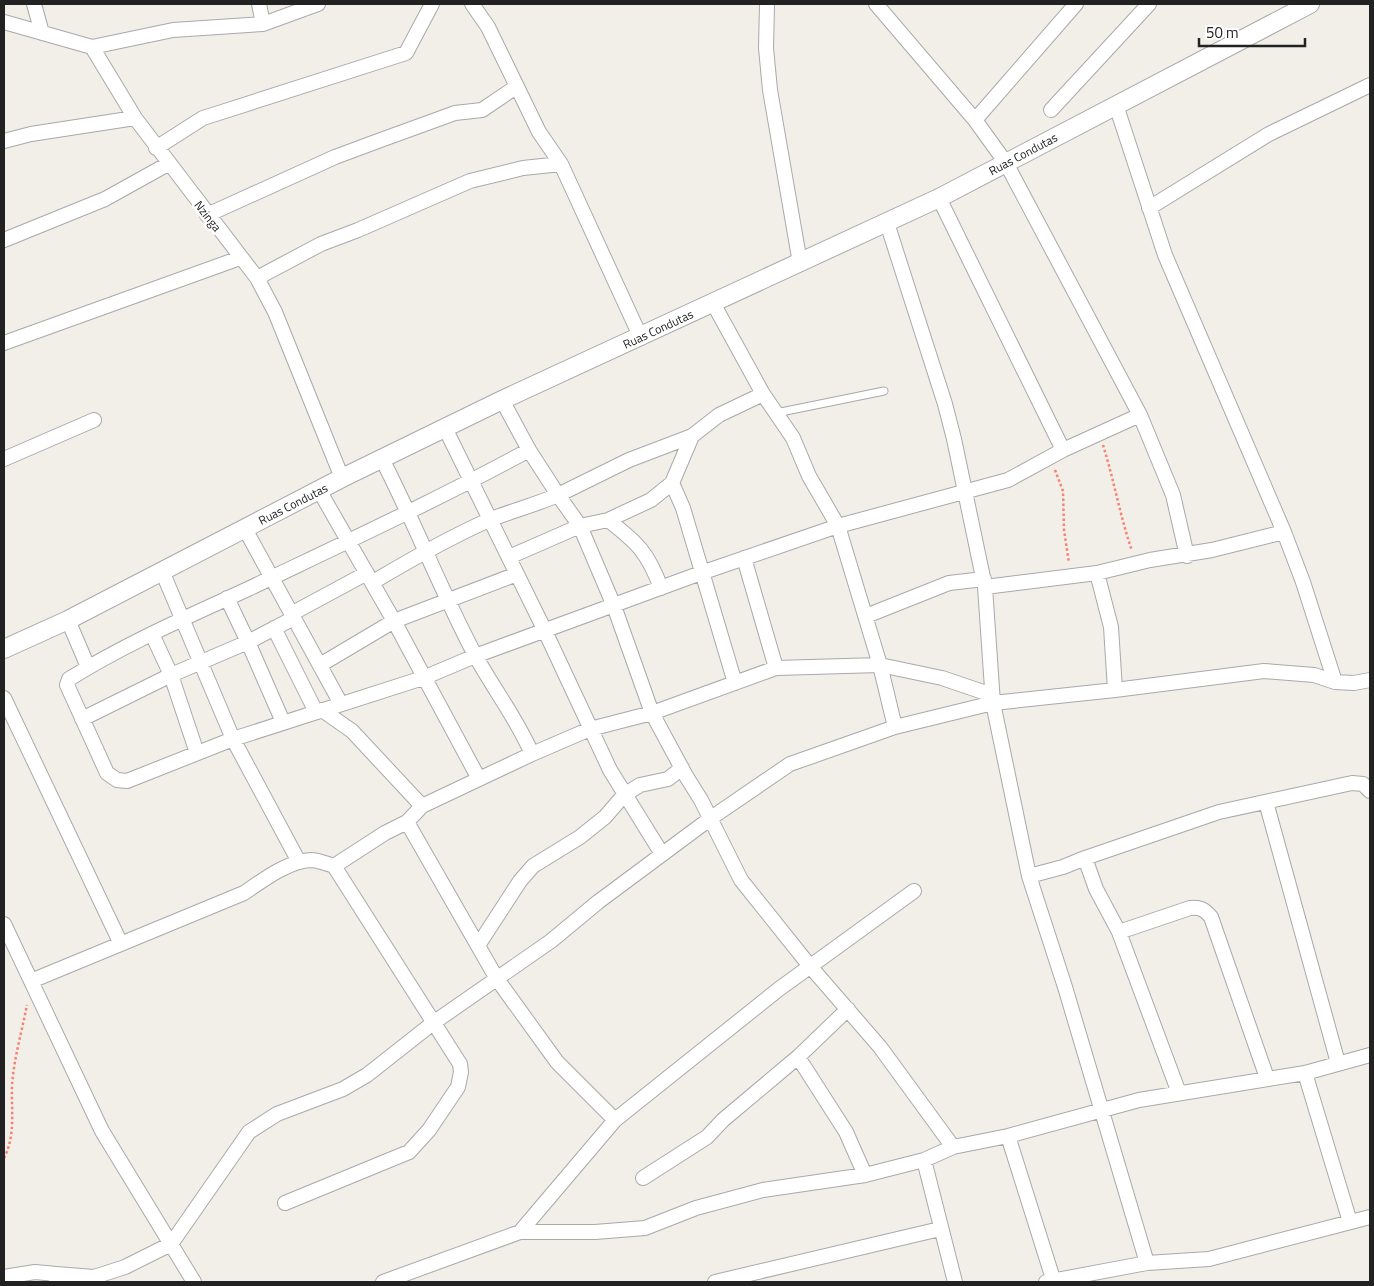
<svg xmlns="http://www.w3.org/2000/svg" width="1374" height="1286" font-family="'Titillium Web',sans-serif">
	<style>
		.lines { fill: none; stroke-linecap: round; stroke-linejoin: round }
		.service-casing { stroke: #a9a9a9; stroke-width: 9 }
		.minor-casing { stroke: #a9a9a9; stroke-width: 16 }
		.tertiary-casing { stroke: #a9a9a9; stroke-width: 20 }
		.path { stroke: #fa8072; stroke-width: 2.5; stroke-dasharray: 2.5 2.5; stroke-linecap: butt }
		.service { stroke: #fff; stroke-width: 7 }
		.minor { stroke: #fff; stroke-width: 14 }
		.tertiary { stroke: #fff; stroke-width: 18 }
		.labels { text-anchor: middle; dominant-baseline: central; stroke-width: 5; stroke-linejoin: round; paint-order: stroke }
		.street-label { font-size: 12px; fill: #222; stroke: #fff }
	</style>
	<rect width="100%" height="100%" fill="#f2efe9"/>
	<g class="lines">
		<defs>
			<path id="service" d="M776,413L884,391"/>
			<path id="minor" d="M34,4L42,33
				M259,4L263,24
				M472,4L488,27L539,132L561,164L641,338
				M767,4L766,48L770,90L800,263
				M4,22L92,47L135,118L257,278L275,312L342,478
				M92,47L173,30L263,24L318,4
				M1116,105L1165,255L1284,532L1303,582L1335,682
				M1051,110L1149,4
				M975,120L1076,4
				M4,141L31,134L135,118
				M156,148L203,118L406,53L432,4
				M939,198L1063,450
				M1149,208L1269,134L1370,85
				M207,215L335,157L378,141L455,113L482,110L516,87
				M887,223L945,404L954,439L985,587L993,703L1029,876L1065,987L1147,1263L1209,1259L1370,1217
				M4,240L105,199L168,164
				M257,278L321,244L358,230L470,181L523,168L561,164
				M713,303L763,394L793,438L809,476L838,526L880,665L942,678L992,695
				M4,343L240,258
				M502,400L529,450L558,495L629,460L692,436L719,415L763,394
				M1140,415L1173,495L1187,556
				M445,428L545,631L610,770L662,854
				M529,450C437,500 342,544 248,589C187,617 125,644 69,679L67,685L107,773L117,780L127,781L233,739L423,678L475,656L701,573L838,526L1008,480L1063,450L1140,415L1006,163L975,120L876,4
				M4,459L94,420
				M382,459C415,523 441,591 475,655C493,688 517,719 532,754L590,729L652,713L776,668L880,665L895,727
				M672,483L683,508L735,683
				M319,490L394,621L479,779L422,806L407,822
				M608,520L651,500L672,483L692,436
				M245,529L341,704
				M509,557L580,526L614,606L652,713L686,776L701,800L741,880L809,965L880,1047L953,1147
				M744,558L776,668
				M162,571L233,739L299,862
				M1097,573L1111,627L1115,690
				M373,582C410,560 448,538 489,520C511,511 535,505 558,495L580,526L608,520C638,543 648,553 661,588
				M985,587L1097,573L1150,560L1212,550L1284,532
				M291,614L367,573
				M866,616L949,583L984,579
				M68,620L88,667
				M274,628L316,712
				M152,634L171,675L197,753
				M320,665L394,621L517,574
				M4,698L121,944
				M322,710L352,731L422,806
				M82,719L171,675L248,642L227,598
				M283,722L248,642L294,618
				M479,779L532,754
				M1266,802L1338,1063
				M1085,858L1219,812L1352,783L1363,784L1370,791
				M1029,876L1063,867L1085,858L1096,889L1119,932L1179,1093
				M4,924L102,1131L194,1282
				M1119,932L1190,908C1200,907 1204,909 1211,917L1267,1078
				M479,944L520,881L533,866L580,837L605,817L624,795L640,785L668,779L682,768
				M31,981L244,893C263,880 288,861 311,860C318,860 327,864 334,866L385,833L407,822L497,979L557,1062L615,1120
				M798,1057L846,1132L865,1175
				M1305,1073L1350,1222
				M1008,1136L1054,1282
				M924,1160L955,1282
				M643,1178L707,1137L723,1120L798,1057L848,1009
				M285,1203L409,1152L429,1130L458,1087L461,1072L460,1064L334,866
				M520,1232L615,1120L779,989L914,891
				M56,1274L94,1277L125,1267L171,1244L249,1132L277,1114L343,1089L367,1075L433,1023L551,941L598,902L711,818L790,764L895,727L993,703L1115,690L1264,671L1314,675L1335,682L1354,683L1370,680
				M4,1277L35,1272L56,1274V1282
				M383,1282L520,1232H595L645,1228L696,1208L763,1190L865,1175L924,1160L953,1147L1008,1136L1139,1100L1305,1073L1370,1055
				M715,1282L940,1229
				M1046,1282L1147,1263"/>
			<path id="tertiary" d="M4,649L68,620L342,478L502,400L939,198L1310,4"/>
		</defs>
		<use href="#service" class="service-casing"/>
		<use href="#minor" class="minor-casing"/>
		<use href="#tertiary" class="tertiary-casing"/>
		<path class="path" d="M1103,445C1114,480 1120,516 1132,551
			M1055,470L1063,491L1064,530L1069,563
			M4,1158C16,1135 11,1109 12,1085C14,1058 22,1031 27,1005"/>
		<use href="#service" class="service"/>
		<use href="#minor" class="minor"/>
		<use href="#tertiary" class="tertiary"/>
	</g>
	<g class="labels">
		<g class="street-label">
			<text transform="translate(1023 154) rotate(-28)">Ruas Condutas</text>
			<text transform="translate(208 216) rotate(52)">Nzinga</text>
			<text transform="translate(658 329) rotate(-25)">Ruas Condutas</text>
			<text transform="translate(293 504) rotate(-27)">Ruas Condutas</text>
		</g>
	</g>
	<rect width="1374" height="1286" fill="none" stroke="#222222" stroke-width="10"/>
	<path d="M1199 38v8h106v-8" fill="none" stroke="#222222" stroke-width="2.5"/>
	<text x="1206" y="38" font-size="15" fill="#222222" stroke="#ffffff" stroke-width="4" paint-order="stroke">50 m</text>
</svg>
